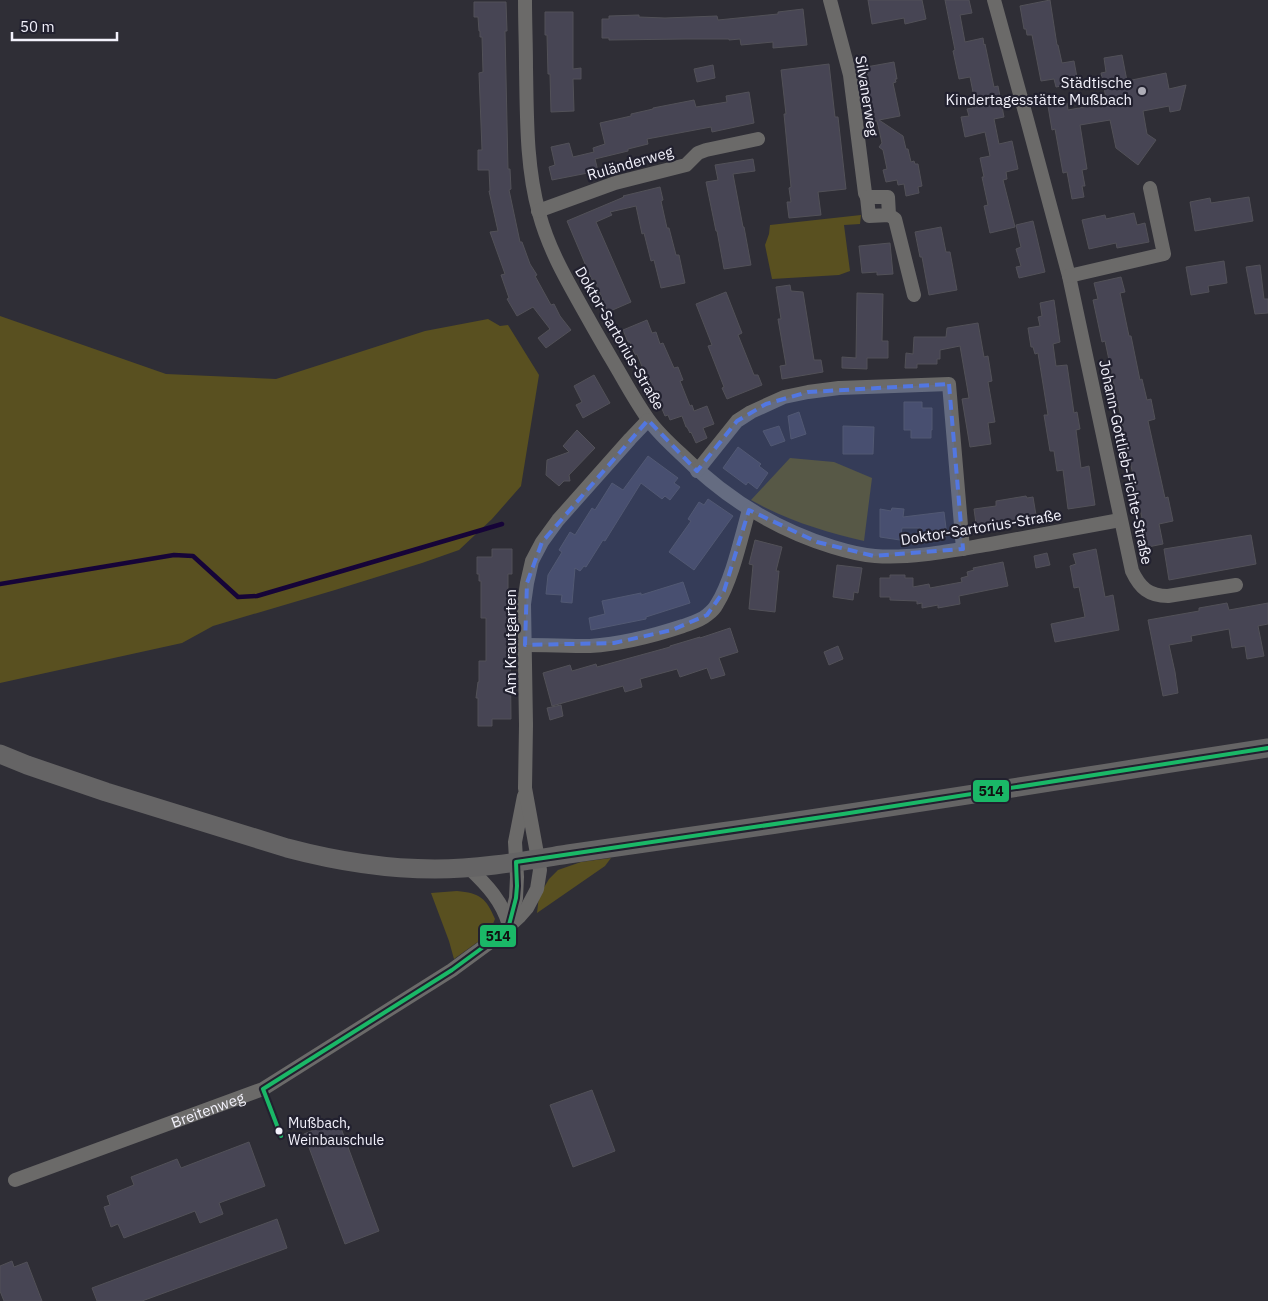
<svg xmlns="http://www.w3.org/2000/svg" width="1268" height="1301" font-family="'IBM Plex Sans',sans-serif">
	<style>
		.green { fill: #595020 }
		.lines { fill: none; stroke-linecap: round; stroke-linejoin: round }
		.stream { stroke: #160438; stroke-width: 4.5 }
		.building { fill: #474554; stroke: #525158 }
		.street { stroke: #6b6a69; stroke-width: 14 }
		.secondary { stroke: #656465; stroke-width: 19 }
		.bus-1-casing { stroke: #22212f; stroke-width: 8 }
		.bus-1 { stroke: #1ab867; stroke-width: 4 }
		.marked { fill: #5277e1; fill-opacity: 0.2; stroke: #5277e1; stroke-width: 4; stroke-dasharray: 10 6; stroke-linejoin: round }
		.poi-dot { fill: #aeadb7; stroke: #22212f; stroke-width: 2 }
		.bus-dot { fill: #f3f2fc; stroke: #22212f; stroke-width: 2 }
		.labels { text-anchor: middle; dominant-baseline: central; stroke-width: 4.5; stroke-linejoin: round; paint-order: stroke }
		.bus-label { font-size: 14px; fill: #f3f2fc; stroke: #22212f; text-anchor: start }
		.poi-label { font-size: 15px; fill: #f3f2fc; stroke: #22212f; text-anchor: end }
		.street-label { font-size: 15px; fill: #f3f2fc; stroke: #22212f }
		.line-badge { stroke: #22212f; stroke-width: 2 }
		.pale-badge-label { font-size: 14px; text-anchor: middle; font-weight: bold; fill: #111 }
	</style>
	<rect width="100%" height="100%" fill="#2f2e36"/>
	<path class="green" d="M861,215L860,224L844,225L850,271L839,275L772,279L765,245L769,234L770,225Z
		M0,316L166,374L276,379L425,331L488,319L500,326L508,325L539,375L521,486L492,519L459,550L422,563L335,590L213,626L182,643L0,683Z
		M790,458L834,462L872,478L864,541C825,532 786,520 751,500Z
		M611,858L605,866L537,913L539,896L549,879L558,870L581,862Z
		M457,891C480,893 486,898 495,919L490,931L479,941L454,959L449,941L431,893Z"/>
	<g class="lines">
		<path class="stream" d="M0,584L174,555L193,556L238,597L257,596L502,524"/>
	</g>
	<path class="building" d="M868,0H922L926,19L905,24L904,18L872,24Z
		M945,0H969L972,13L960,15L965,42L983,38L984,45L985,44L994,87L998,86L1004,117L994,119L999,144L1012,141L1018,169L1006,172L1007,179L1003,180L1015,227L990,233L984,206L988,205L982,177H984L980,158L990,156L985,132L965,137L961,117L969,116L967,109L976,107L970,77L959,79L953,51L955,50Z
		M1050,0L1057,45H1058L1062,63L1074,61L1078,83L1056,87L1054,79L1041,81L1032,35H1027L1026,29H1024L1020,6Z
		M474,2H506L507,31H505L508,169H510L511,189L509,190L520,242H522L530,264L537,275L535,276L551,305L554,304L560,316L571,330L546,348L538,338L550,329L533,307L517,316L507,299L509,298L501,275L505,274L490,232L498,231L489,191H490L489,170H478V150H482L479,73L483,72L482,37H480V31H479L478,17H474Z
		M803,9L807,45L773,48V42L741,45L740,39L729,40V39H686L609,40V38H602V19H609V16L639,15V17L665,18L717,16L718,20L778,14V12Z
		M545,12H573V69L581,68V79H573L574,111L551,112L550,74H548L547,35H545Z
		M1122,55L1127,81L1166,73L1169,89L1186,85L1180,110L1170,112L1169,106L1143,111L1147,134L1156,140L1138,165L1116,148L1110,120L1080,125L1087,169L1082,170L1085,186H1082L1084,197L1072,199L1067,172L1063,173L1055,129L1052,130L1048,106L1067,103L1068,110L1107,103L1101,73L1106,72L1104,58Z
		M894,62L897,79H895L896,82L893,83L900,116L879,120L903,136L906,149H908L911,162L914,161L915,164H918L922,186L918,187L919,193L906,196L904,184L898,185L897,180L886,182L883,170L887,169L883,150L879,147L882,143L877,121H875L868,87H870L866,67Z
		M829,64L835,117H838L846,189L818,192L821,215L789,218L787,202H791L789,188L791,187L784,114H786L781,70Z
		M713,65L715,78L697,82L694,69Z
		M749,92L754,123L712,132L711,127L647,139L648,144L628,149V151L595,159L598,171L552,180L549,167L555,165L551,147L569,143L573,157L594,152L593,148L605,144L600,123L631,116V114L653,109V108L694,100L696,107L727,102L726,96Z
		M753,159L755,171L733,174L743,227H744L751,265L724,269L717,231H716L706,182L718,180L715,165Z
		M660,187L663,200L661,201L667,228H669L676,255H679L685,283L661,288L654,260L651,261L644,233L642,234L636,206L610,212L612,215L596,222L631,302L608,312L594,279L592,280L567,221L624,197L623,196Z
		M1249,197L1253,221L1195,231L1190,202L1210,198L1211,203Z
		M1134,213L1137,225L1145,223L1149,242L1117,248L1116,243L1089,249L1082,220L1105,215L1106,219Z
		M1033,221L1045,272L1019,278L1016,267L1021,266L1016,249L1021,247L1016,225Z
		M941,227L946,252H950L957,290L929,295L922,257H920L915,232Z
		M890,243L893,274L877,275V272L862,273L859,246Z
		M1224,261L1227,283L1208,286L1209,292L1191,295L1186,267Z
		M1260,265L1264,299H1268V313L1255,314L1246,267Z
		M1121,277L1125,292L1120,293L1129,336H1131L1140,380L1142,379L1147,400L1151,399L1155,419L1148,421L1165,498L1168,497L1173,521L1159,524L1163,544L1148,547L1105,341L1102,342L1093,300L1098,299L1094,283Z
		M790,285L791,291L803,292L814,360H821L823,372L782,379L780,366L786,365L778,319H781L776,287Z
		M726,292L742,333L738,335L754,375H758L762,385L727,399L722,388L724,387L708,346L712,345L696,304Z
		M857,293L883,294L882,341H888V358H867V369L842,368V357L856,358Z
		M1054,300L1060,342L1053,344L1056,366L1067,365L1074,413L1077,412L1080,429L1076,430L1081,468L1089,466L1095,505L1068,509L1063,470L1057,471L1054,451H1050L1044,415H1048L1038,353L1035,354L1033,347H1031L1028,328L1040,326L1038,317L1042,316L1040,303Z
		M647,320L652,333L656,332L660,344L663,343L674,368L678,367L683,380L680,381L690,406L692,405L694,411L707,406L714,424L703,428L707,438L696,443L691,432L690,433L687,427H686L682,416L670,420L668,415L665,416L649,378L647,379L637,354L635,355L630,342H628L623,330Z
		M978,323L984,357L988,356L992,381L988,382L995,422L988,423L991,444L970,447L962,399L969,398L960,346L940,350V359H937V364H917V368H905L906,353L913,354L914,337H946L947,328Z
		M594,375L610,403L583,418L576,405L582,402L574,386Z
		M904,402H922V408H932V430H931V438H911V430H904Z
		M799,412L806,434L791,439L788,416Z
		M779,426L785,441L771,446L763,431Z
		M843,426L874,427L873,454H843Z
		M577,430L595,448L569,475L570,481H564L559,486L546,475L547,460L569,452L563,446Z
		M738,447L761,464L759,466L768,473L757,489L748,482L746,485L723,468Z
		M648,456L678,478L674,483L680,487L670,500L665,496L662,499L641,483L605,541L603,540L586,567L584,566L580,571L575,568L572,603L561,602L562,595L546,594L548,575L562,552L559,550L570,532L575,535L592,508L595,510L612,483L623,490Z
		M1026,496L1027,498L1033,497L1037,521L977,531L974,509L996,506V501Z
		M708,499L733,516L694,570L669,552L691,521L688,519L699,502L704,505Z
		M892,508L904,509L903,517L944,512L947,536L922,539L921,528H902L900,540L880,537V509L891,511Z
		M1251,535L1256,564L1169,580L1164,549Z
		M755,540L782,547L776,571H779L775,612L749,609L753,565L749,564Z
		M492,549H512V574H508V626H510L511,719H492V726H478V698H476L478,682H479V661H486V618H481V581H479V574H477V557H492Z
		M1096,549L1105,597L1113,595L1119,630L1055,642L1051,624L1085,617L1079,587L1074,588L1070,566L1076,564L1073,554Z
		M1047,553L1050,565L1036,568L1034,556Z
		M1003,562L1008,586L959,596L960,604L938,608V605L922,608V603L917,604V601L890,600V597H880V578H890V575H905V578H913V587L929,584L930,588L962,582L961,578L968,576L967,572L974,570L973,568Z
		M837,565L862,568L858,593L854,592L853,600L833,597Z
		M683,582L690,603L646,617V619L591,630L589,618L605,614L602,601L641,593V595Z
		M1227,603L1229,610L1268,603V624L1258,626L1264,656L1247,659L1245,646L1232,648L1229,629L1191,636L1192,641L1169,645L1175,672L1178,693L1163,696L1148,620L1199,611V608Z
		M730,628L738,652L719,658L725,675L711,679L707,668L680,677L677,669L640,679L642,687L625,692L623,686L552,706L543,673L570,665L572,671L596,664L597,667L670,647V646L700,637V638Z
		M838,646L843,659L829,665L824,652Z
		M561,705L563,716L550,720L547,708Z
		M592,1090L615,1151L573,1167L550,1105Z
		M338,1120L379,1231L345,1244L304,1134Z
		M249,1142L265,1186L219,1203L223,1214L200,1223L195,1211L124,1238L118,1224L111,1227L104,1207L110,1205L107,1196L134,1185L131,1177L177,1159L181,1168Z
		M277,1219L287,1248L142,1301H97L92,1288Z
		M12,1261L14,1267L27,1262L42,1301H4L0,1291V1266Z"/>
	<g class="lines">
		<g class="street">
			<path d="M525,0C525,23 526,45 526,68C527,116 526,166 539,213C549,251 569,284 588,318C599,338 611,358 622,377C630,391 638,405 648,419C657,432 669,443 681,454C724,497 774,529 833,547C846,551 861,555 875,556C912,559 955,550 991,544C1034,536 1077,528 1120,520"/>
			<path d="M830,0L850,75L865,193L867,197"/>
			<path d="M994,0L1026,116L1069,276L1132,571C1140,588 1149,596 1168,596L1236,585"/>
			<path d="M538,211L615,183L686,165L698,153L706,150L758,139"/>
			<path d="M889,215L888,197H867L869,216L889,215L895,219L914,295"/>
			<path d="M1069,276L1164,254L1150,188"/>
			<path d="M697,471L737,421L751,412L784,397L808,392L839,388L949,384L963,549"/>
			<path d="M525,645C546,645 568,646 590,646C621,644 653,636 683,626C691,623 700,621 707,615C711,612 715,608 717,604C732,580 741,538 749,510"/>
			<path d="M469,868C487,885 502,901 509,925"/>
			<path d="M509,925L516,898L517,877L515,842L524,796"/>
			<path id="s1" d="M15,1180L263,1089L452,970L497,937L520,916L527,908L537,889L540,870L525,788L526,725L524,604L527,583L532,561L542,542L558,520L630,439L648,420"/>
		</g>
		<path class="secondary" d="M0,754L27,765L106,792L287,848C336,861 384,869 435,869C480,869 524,861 568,854C619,847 670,839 721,832C904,806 1086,776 1268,748"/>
		<defs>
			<path id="bus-1" d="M263,1089L452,970L497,937L509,925L516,898L517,886L516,862L843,814L1268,748
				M263,1089L281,1136"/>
		</defs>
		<use href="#bus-1" class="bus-1-casing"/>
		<use href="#bus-1" class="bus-1"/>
	</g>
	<path class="marked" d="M949,384L963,549L874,556L817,542L749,510L724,591L707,615L672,630L614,643L525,645L527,583L542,542L648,420L697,471L737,421L766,404L808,392Z"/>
	<circle class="poi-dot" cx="1142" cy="91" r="5"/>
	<circle class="bus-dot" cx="279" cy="1131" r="4.5"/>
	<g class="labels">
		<g class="bus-label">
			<text x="288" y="1123">Mußbach,<tspan x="288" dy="17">Weinbauschule</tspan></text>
		</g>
		<g class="poi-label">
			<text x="1132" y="82">Städtische<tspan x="1132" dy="17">Kindertagesstätte Mußbach</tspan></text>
		</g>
		<g class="street-label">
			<text transform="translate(867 96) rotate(81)">Silvanerweg</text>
			<text transform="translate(630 163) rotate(-16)">Ruländerweg</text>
			<text transform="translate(620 338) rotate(60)">Doktor-Sartorius-Straße</text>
			<text transform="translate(1126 462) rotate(78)">Johann-Gottlieb-Fichte-Straße</text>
			<text transform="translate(981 527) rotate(-9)">Doktor-Sartorius-Straße</text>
			<text transform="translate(510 642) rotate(-90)">Am Krautgarten</text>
			<text stroke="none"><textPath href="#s1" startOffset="205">Breitenweg</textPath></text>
		</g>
	</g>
	<g class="line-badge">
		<rect x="972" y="779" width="38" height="24" rx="5" fill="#1ab867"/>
		<rect x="479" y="924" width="38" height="24" rx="5" fill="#1ab867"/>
	</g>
	<g class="pale-badge-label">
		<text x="991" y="796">514</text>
		<text x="498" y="941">514</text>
	</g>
	<path d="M12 32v8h105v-8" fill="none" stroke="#f3f2fc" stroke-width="2.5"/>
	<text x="20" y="32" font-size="15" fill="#f3f2fc" stroke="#22212f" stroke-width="4" paint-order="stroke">50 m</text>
</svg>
